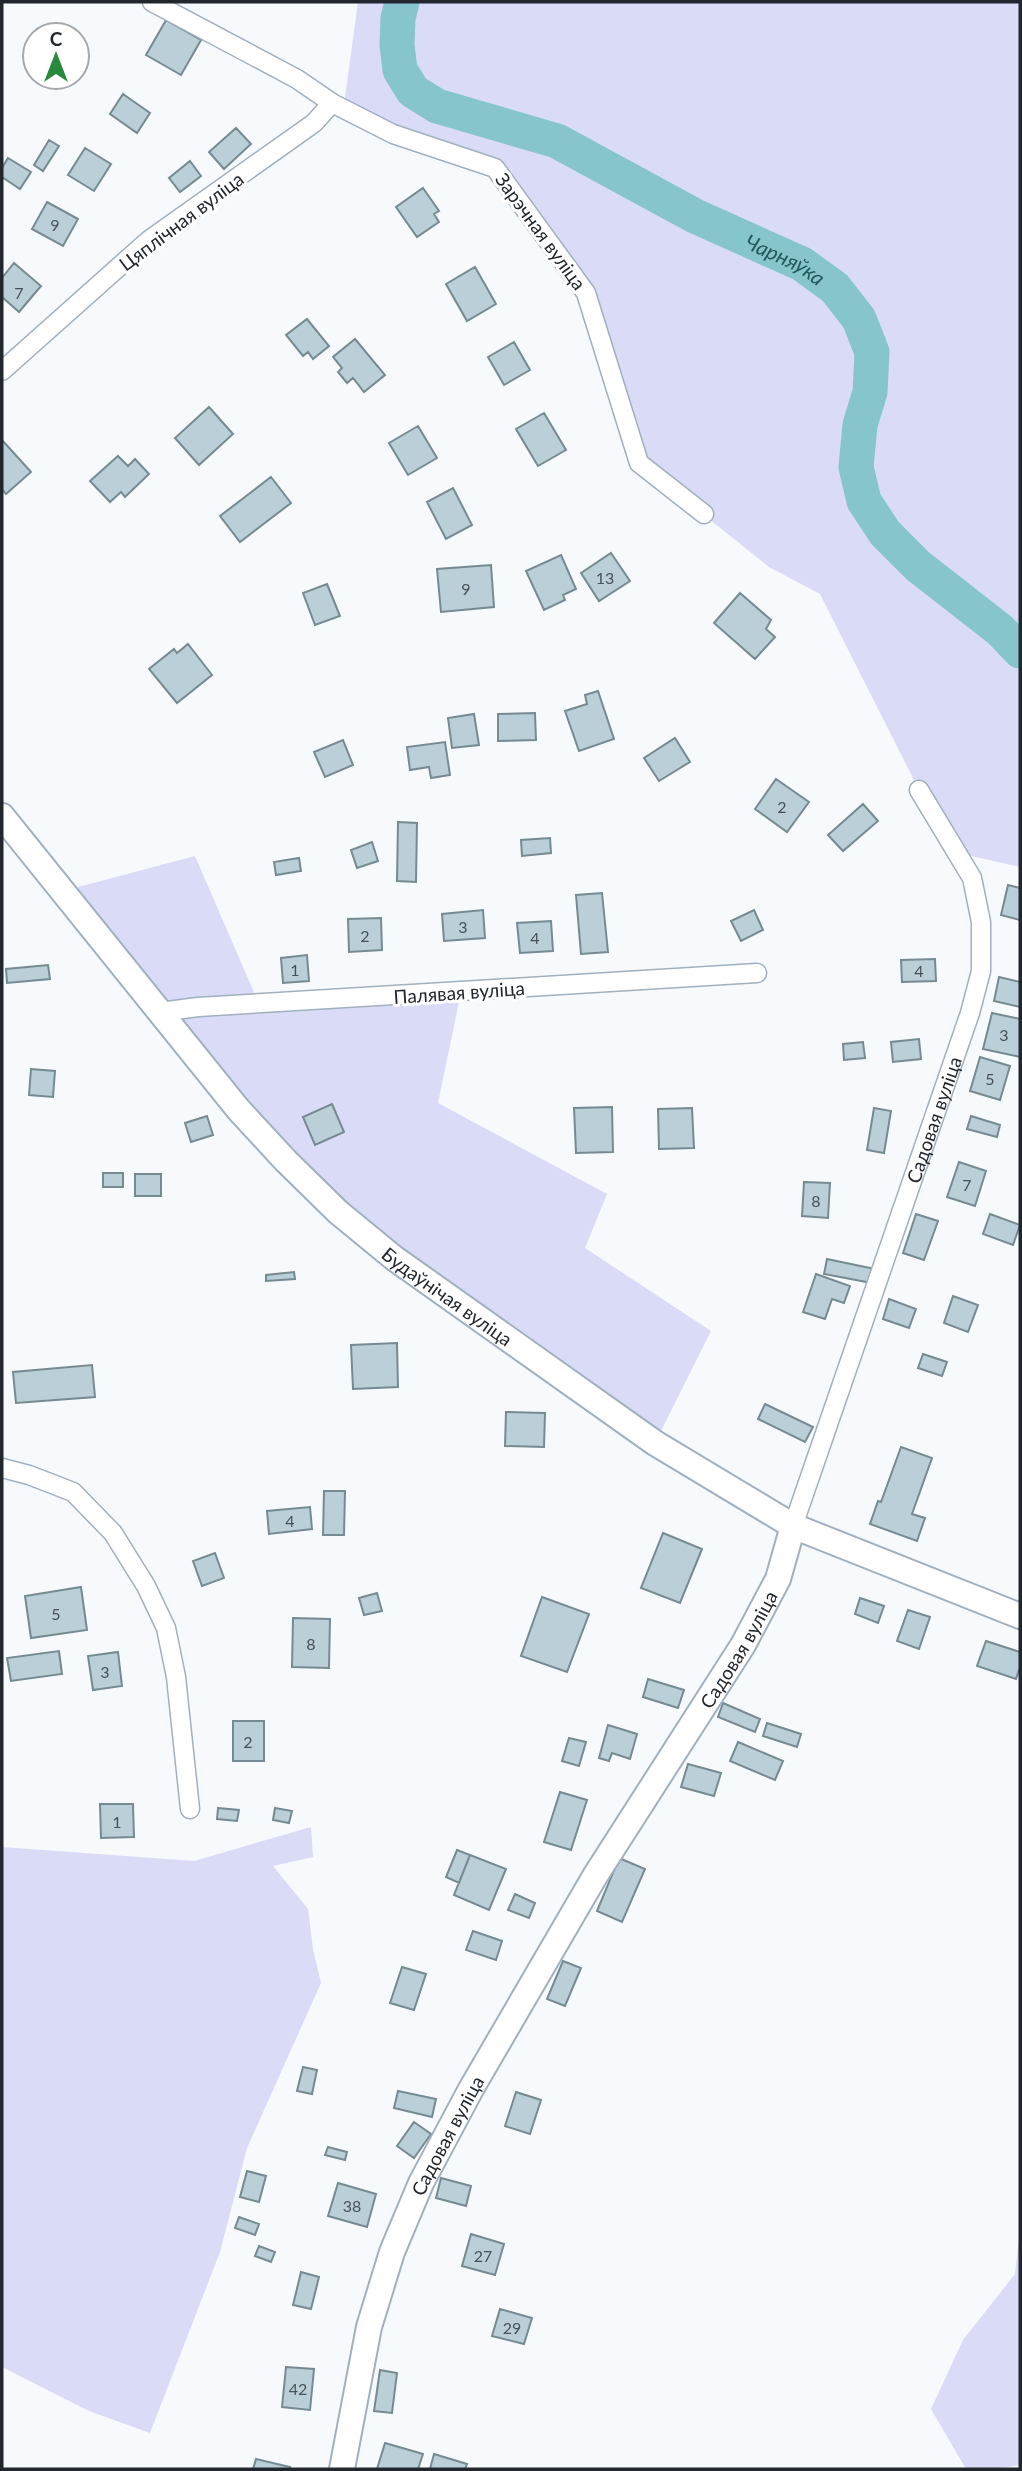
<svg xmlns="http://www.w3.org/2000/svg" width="1022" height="2471" font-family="Lato,sans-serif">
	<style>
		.green { fill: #d9dbf7 }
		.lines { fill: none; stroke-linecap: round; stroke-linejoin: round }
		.river { stroke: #87c5cc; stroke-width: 35 }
		.building { fill: #bacfd8; stroke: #768a92; stroke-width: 2 }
		.street-casing { stroke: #a1b0be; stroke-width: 21 }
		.secondary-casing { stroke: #a1b0be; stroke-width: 28 }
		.street { stroke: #fff; stroke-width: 18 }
		.secondary { stroke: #fff; stroke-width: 24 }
		.labels { text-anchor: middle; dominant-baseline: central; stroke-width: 6; stroke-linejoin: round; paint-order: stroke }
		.number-label { font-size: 16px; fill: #475158 }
		.street-label { font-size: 19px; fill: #21272d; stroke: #fff }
		.water-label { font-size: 21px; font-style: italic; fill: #24595f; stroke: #fff }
	</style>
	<rect width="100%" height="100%" fill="#f7fafd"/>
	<path class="green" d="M358,2H1020V867L958,853L919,790L820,594L769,567L639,463L586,293L495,168L343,112Z
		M195,856L259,1004L461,992L438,1103L607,1194L585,1248L711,1331L655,1443L338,1212L63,891Z
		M311,1827L313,1857L273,1866L308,1909L313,1949L321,1983L247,2148L220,2252L150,2433L89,2411L2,2367V1847L194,1861Z
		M1020,2229V2465L998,2469H966L931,2409L963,2340L1015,2274Z"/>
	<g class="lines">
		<path class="river" id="s1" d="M402,2L398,18L397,45L400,70L413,91L437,106L557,141L695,216L802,264L835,288L859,319L872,352L870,392L860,425L856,467L864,501L885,533L918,566L1000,630L1020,651"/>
	</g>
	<path class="building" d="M166,20L201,40L181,75L146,55Z
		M123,94L150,113L137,133L110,114Z
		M236,128L251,144L224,169L209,152Z
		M49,140L59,146L43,171L34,165Z
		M85,148L111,164L94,191L68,175Z
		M8,158L31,172L20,189L2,177V168Z
		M190,161L201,176L180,192L169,178Z
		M423,188L439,211L434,214L439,222L417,237L396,207Z
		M47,202L78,219L63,246L32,229Z
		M14,263L41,286L19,312L2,297V278Z
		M475,267L496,304L467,321L446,284Z
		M307,319L329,346L313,359L308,352L303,356L286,335Z
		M355,339L385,375L364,392L353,378L347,383L338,372L342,368L333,357Z
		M514,342L530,370L504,385L488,357Z
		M209,407L233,434L199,465L175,438Z
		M544,413L566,450L538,466L516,429Z
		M418,426L437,458L408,475L389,443Z
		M2,440L31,472L6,494L2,489Z
		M118,456L128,466L135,459L149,474L125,497L121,492L110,502L90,481Z
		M271,477L291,503L240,542L220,516Z
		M453,488L472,525L446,539L427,502Z
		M611,553L630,581L599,601L581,573Z
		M561,555L576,589L563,595L565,600L544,610L526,571Z
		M491,565L494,607L441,612L437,569Z
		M327,584L340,616L315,625L303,593Z
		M740,593L771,620L766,629L775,637L755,659L714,623Z
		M188,644L212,675L177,703L149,669L174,649L177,653Z
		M598,691L614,739L579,751L565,711L587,704L585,695Z
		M535,713L536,740L498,741V714Z
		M474,714L479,745L452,748L448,718Z
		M675,738L690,762L659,781L644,758Z
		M343,740L353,765L325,777L314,752Z
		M445,742L450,775L431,778L429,767L410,770L407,747Z
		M776,779L809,802L787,832L755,809Z
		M863,804L878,821L843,851L828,835Z
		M398,822L417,823L416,882L397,881Z
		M550,838L551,853L522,856L521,840Z
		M372,842L378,861L357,868L351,850Z
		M299,858L301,871L276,875L274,862Z
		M1008,885L1020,888V920L1001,915Z
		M602,893L608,952L581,954L576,895Z
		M483,910L485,938L444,941L442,914Z
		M754,910L763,930L741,941L731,921Z
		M381,918L382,950L349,952L348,919Z
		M551,921L553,951L520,953L517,923Z
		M307,955L309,981L283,983L281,958Z
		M935,959L936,981L902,982L901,960Z
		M48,965L50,979L7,983L6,969Z
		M999,977L1020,982V1007L994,1001Z
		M992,1013L1020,1019V1057L983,1049Z
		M919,1039L921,1059L893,1062L891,1042Z
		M863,1042L865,1058L844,1060L843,1044Z
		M980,1057L1010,1066L1000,1100L970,1091Z
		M31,1069L55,1071L53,1097L29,1095Z
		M332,1104L344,1132L315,1145L303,1117Z
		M612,1107L613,1152L576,1153L574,1108Z
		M692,1108L694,1148L659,1149L658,1109Z
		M874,1108L891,1111L884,1153L867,1150Z
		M207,1116L213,1135L191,1142L185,1123Z
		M971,1116L1000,1125L997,1137L967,1129Z
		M959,1162L986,1171L975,1206L947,1197Z
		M103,1173H123V1187H103Z
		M135,1174H161V1196H135Z
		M804,1182L830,1183L828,1218L802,1216Z
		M916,1214L938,1221L924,1260L903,1253Z
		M990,1214L1020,1225L1013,1245L983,1234Z
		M827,1259L875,1269L872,1283L824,1274Z
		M294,1272L295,1279L266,1281V1275Z
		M816,1274L850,1286L844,1303L832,1299L825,1319L803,1312Z
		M953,1296L978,1305L968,1332L944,1323Z
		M889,1299L916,1309L909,1328L883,1319Z
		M397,1343L398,1387L353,1389L351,1345Z
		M923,1354L947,1362L942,1376L918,1368Z
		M92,1365L95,1397L16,1403L13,1372Z
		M765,1404L813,1427L805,1442L758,1419Z
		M506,1412L545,1413L544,1447L505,1446Z
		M901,1447L932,1458L912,1514L925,1518L917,1541L870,1524L878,1501L881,1502Z
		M324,1491H345L344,1535H323Z
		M310,1507L312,1529L269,1534L267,1511Z
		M663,1533L702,1549L680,1603L641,1588Z
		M215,1553L224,1578L202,1586L193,1561Z
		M81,1587L87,1630L31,1638L25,1596Z
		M377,1593L382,1611L364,1615L359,1598Z
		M542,1597L589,1614L567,1672L521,1656Z
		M860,1598L884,1606L878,1623L855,1614Z
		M908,1610L930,1617L919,1649L897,1641Z
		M293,1618L330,1619L329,1668L292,1667Z
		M986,1641L1020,1652V1667L1016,1679L977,1666Z
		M59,1651L62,1674L11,1681L7,1658Z
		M118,1652L122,1686L93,1690L88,1656Z
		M648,1679L684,1690L678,1708L643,1697Z
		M723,1703L760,1719L755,1732L718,1717Z
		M233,1721H264V1761H233Z
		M767,1723L801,1734L797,1747L763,1736Z
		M608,1725L637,1734L630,1759L612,1753L609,1761L599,1758Z
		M569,1738L586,1742L579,1766L562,1761Z
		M738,1742L783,1761L775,1780L730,1761Z
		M688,1764L721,1773L714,1796L681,1787Z
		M560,1792L587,1800L571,1850L544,1842Z
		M100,1804H133L134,1837L101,1838Z
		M218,1808L239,1810L237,1821L217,1819Z
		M275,1808L292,1811L289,1823L273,1820Z
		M457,1850L470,1855L459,1883L446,1877Z
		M470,1855L506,1869L489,1910L454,1895Z
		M619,1858L645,1869L622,1922L597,1911Z
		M515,1894L535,1903L529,1918L508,1910Z
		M473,1931L502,1941L496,1960L466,1950Z
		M563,1961L581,1968L565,2006L547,1999Z
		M402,1967L426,1974L414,2010L390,2003Z
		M303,2067L317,2070L312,2094L297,2091Z
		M398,2091L436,2099L432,2117L394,2108Z
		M516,2092L541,2100L530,2134L505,2126Z
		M414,2122L431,2134L414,2158L397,2146Z
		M328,2147L347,2152L345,2160L325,2155Z
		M247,2171L266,2176L259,2202L240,2197Z
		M441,2178L471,2186L466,2206L436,2198Z
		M338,2183L376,2194L367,2227L328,2216Z
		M239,2217L259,2224L255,2235L235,2228Z
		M471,2234L504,2244L495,2275L462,2266Z
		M259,2246L275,2252L271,2262L255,2256Z
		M301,2272L319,2277L311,2309L293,2305Z
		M500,2309L532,2318L524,2344L492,2336Z
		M286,2367L314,2369L310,2410L282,2407Z
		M380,2370L397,2373L392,2413L374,2411Z
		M385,2443L423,2454L418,2469H377Z
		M434,2454L467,2464L465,2469H430Z
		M256,2459L290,2467V2469H253Z"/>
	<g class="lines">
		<defs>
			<g id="street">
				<path d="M152,2L297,79L332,103L393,134L495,168L586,293L639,463L704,514"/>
				<path d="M2,371L149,240L314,123L332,103"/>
				<path d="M160,1012L198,1007L757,973"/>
				<path d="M2,1468L29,1475L73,1492L113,1533L146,1586L166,1628L176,1677L190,1809"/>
				<path id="s2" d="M793,1526L970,1013L981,971V922L972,878L919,790"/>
			</g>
			<g id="secondary">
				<path id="s3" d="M2,816L238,1109L286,1161L338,1212L394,1258L655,1443L793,1526L1020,1616"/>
				<path id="s4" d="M342,2469L369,2327L392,2252L421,2183L471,2089L595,1876L743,1645L778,1579L793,1526"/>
			</g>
		</defs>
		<use href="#street" class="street-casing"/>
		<use href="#secondary" class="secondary-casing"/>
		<use href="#street" class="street"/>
		<use href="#secondary" class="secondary"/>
	</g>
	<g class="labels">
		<g class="number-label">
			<text x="55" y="224">9</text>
			<text x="19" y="292">7</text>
			<text x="605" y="577">13</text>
			<text x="466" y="588">9</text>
			<text x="782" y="806">2</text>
			<text x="463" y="926">3</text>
			<text x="365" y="935">2</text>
			<text x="535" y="937">4</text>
			<text x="295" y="969">1</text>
			<text x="919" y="970">4</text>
			<text x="1004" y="1034">3</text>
			<text x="990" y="1078">5</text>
			<text x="967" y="1184">7</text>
			<text x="816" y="1200">8</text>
			<text x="290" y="1520">4</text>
			<text x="56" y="1613">5</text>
			<text x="311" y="1643">8</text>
			<text x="105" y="1671">3</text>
			<text x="248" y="1741">2</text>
			<text x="117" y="1821">1</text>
			<text x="352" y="2205">38</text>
			<text x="483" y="2255">27</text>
			<text x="512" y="2327">29</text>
			<text x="298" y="2388">42</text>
		</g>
		<g class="street-label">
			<text transform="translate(181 221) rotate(-37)">Цяплічная вуліца</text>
			<text transform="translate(541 231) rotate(54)">Зарэчная вуліца</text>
			<text transform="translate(459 992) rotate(-4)">Палявая вуліца</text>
			<text stroke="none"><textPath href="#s2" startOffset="430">Садовая вуліца</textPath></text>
			<text stroke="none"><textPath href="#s3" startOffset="658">Будаўнічая вуліца</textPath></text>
			<text stroke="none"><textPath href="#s4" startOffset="919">Садовая вуліца</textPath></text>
			<text stroke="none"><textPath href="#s4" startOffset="352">Садовая вуліца</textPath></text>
		</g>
		<g class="water-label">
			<text stroke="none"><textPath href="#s1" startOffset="504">Чарняўка</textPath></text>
		</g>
	</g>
	<rect width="1022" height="2471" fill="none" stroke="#21272d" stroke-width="7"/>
	<g transform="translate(56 56)"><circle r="33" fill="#ffffff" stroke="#a6a9ab" stroke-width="2"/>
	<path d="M0-5L12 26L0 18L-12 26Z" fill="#298a3d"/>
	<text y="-10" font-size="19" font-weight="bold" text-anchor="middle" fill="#21272d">С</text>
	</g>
</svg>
